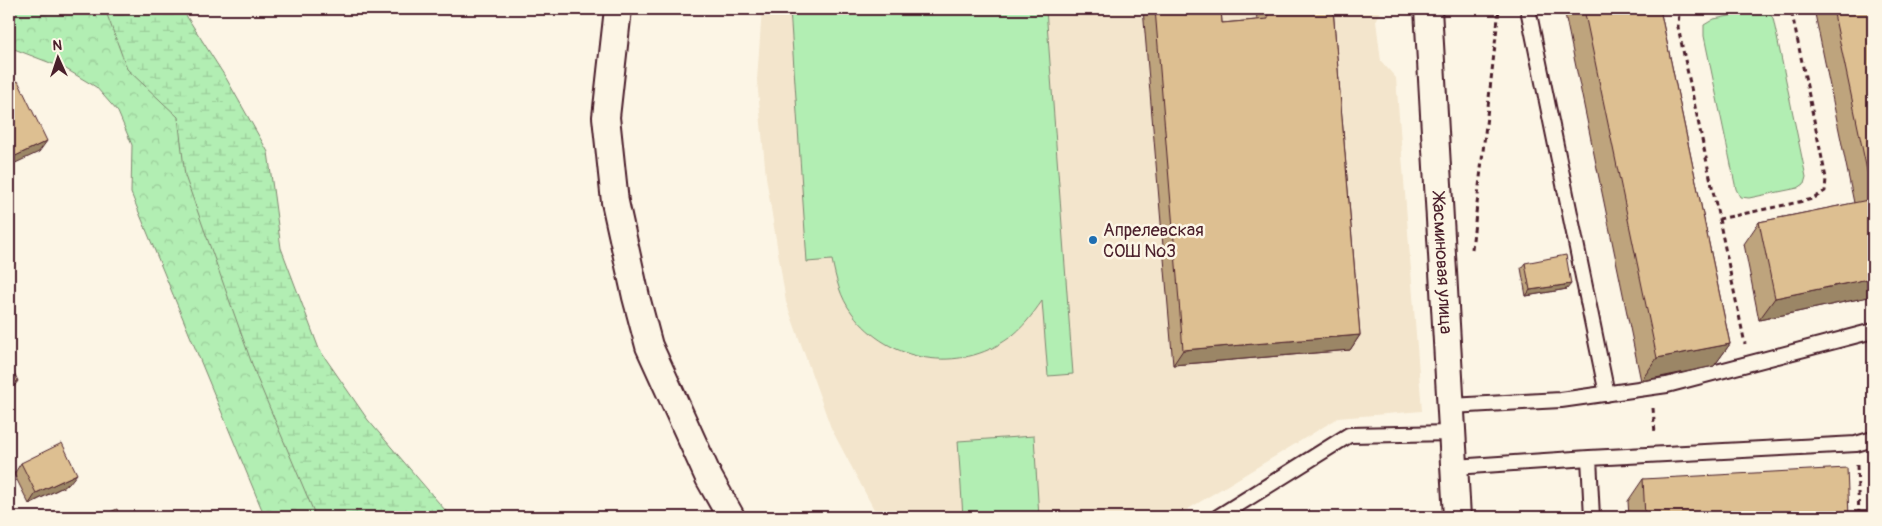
<svg xmlns="http://www.w3.org/2000/svg" width="1882" height="526" font-family="Pangolin,sans-serif">
	<style>
		.built { fill: #f3e5cc }
		.green { fill: #b2eeb3; stroke: #7e866f }
		.forest { fill: url(#forest-crowns); stroke: #7e866f }
		.wetland { fill: url(#wetland-marsh); stroke: #7e866f }
		.lines { fill: none; stroke-linecap: round; stroke-linejoin: round }
		.lane-casing { stroke: #4a1f2b; stroke-width: 18 }
		.street-casing { stroke: #4a1f2b; stroke-width: 30 }
		.path { stroke: #4a1f2b; stroke-width: 3; stroke-dasharray: 5 4; stroke-linecap: butt }
		.lane { stroke: #fcf5e5; stroke-width: 14 }
		.street { stroke: #fcf5e5; stroke-width: 26 }
		.wall { fill: #bea47d; stroke: #4a1f2b }
		.shaded-wall { fill: #9b8666; stroke: #4a1f2b }
		.building { fill: #ddbf91; stroke: #4a1f2b }
		.poi-dot { fill: #1f6fb2; stroke: #fcf5e5; stroke-width: 2 }
		.labels { text-anchor: middle; dominant-baseline: central; stroke-width: 5; stroke-linejoin: round; paint-order: stroke }
		.poi-label { font-size: 18px; fill: #4a1f2b; stroke: #fcf5e5; text-anchor: start }
		.street-label { font-size: 18px; fill: #4a1f2b; stroke: #fcf5e5 }
	</style>
	<defs>
		<pattern id="forest-crowns" width="20" height="18" patternUnits="userSpaceOnUse" patternTransform="scale(1.25)"><rect width="20" height="18" fill="#b2eeb3"/><path d="M2 6a3 3 0 1 1 6 0M12 15a3 3 0 1 1 6 0" fill="none" stroke="#9bcc9a"/></pattern>
		<pattern id="wetland-marsh" width="20" height="14" patternUnits="userSpaceOnUse" patternTransform="scale(1.25)"><rect width="20" height="14" fill="#b2eeb3"/><path d="M1 5h8M5 5V1M11 12h8M15 12V8" fill="none" stroke="#9bcc9a"/></pattern>
	</defs>
	<rect width="100%" height="100%" fill="#fcf5e5"/>
	<filter id="ink" filterUnits="userSpaceOnUse"><feTurbulence type="fractalNoise" baseFrequency=".02" numOctaves="2"/><feDisplacementMap in="SourceGraphic" scale="10" xChannelSelector="R" yChannelSelector="G"/><feConvolveMatrix kernelMatrix="1 2 1 2 8 2 1 2 1" color-interpolation-filters="sRGB"/></filter>
	<g filter="url(#ink)">
		<path class="built" d="M762,9H1382L1376,21L1381,61L1396,78L1422,411L1338,418L1175,517H878L831,428L786,302L766,177L757,80Z"/>
		<path class="green" d="M790,9H1046L1073,374L1048,376L1042,301C1032,315 1023,328 1009,338C959,374 889,363 852,313C840,297 836,279 832,260L807,262Z
			M1760,10L1768,12L1773,18L1806,177L1804,184L1798,188L1749,198L1740,197L1736,189L1704,36V25L1714,19Z
			M1034,436L1039,517H963L958,441Z"/>
		<path class="forest" d="M9,9H107L143,41L376,517H265L131,193L132,145L118,112L96,87L66,69L9,47Z"/>
		<path class="wetland" d="M105,9H182L226,78L268,152L281,248L319,349L368,420L451,517H316L257,378L185,176L178,117L127,69Z"/>
		<g class="lines">
			<defs>
				<path id="lane" d="M1528,9L1607,394
					M1451,406L1561,400L1667,385L1873,331
					M1589,458L1856,444L1873,439
					M1455,467L1589,458L1592,517
					M1218,517L1349,435L1453,433"/>
				<g id="street">
					<path d="M618,9L606,117L615,202L636,297L649,346L709,478L731,517"/>
					<path id="s1" d="M1428,9L1457,517"/>
				</g>
			</defs>
			<use href="#lane" class="lane-casing"/>
			<use href="#street" class="street-casing"/>
			<path class="path" d="M1684,9L1679,13L1678,27L1719,219L1813,199L1825,191L1826,178L1791,9
				M1719,219L1745,344
				M1472,249L1499,9
				M1653,408L1655,434
				M1857,465L1859,517"/>
			<use href="#lane" class="lane"/>
			<use href="#street" class="street"/>
		</g>
		<path class="wall" d="M1143,9H1221L1222,23L1257,20L1256,9H1333L1360,335L1350,350L1173,365Z
			M1564,9H1660L1730,344L1714,366L1641,381Z
			M1814,9H1873V296L1759,320L1744,244L1759,222L1854,203Z
			M1525,263L1567,289L1526,296L1521,268Z
			M21,463L69,484L29,504L14,474Z
			M1643,479L1849,517H1629L1628,501Z"/>
		<path class="shaded-wall" d="M47,141L39,152L9,166V159Z
			M1873,278V296L1759,320L1775,298Z
			M1571,284L1567,289L1526,296L1530,290Z
			M1360,335L1350,350L1173,365L1183,350Z
			M1730,344L1714,366L1641,381L1657,358Z
			M18,381L10,392H9V385Z
			M77,474L69,484L29,504L36,493Z"/>
		<path class="building" d="M1155,9H1221L1222,23L1268,19V9H1333L1360,335L1183,350Z
			M1584,9H1660L1730,344L1657,358Z
			M1833,9H1873V278L1775,298L1759,222L1873,199Z
			M18,81L47,141L9,159V85Z
			M1566,255L1571,284L1530,290L1525,263Z
			M9,362L18,381L9,385Z
			M62,443L77,474L36,493L21,463Z
			M1847,468L1849,517H1645L1643,479Z
			M117,509L120,517H100Z"/>
	</g>
	<circle class="poi-dot" cx="1093" cy="240" r="5"/>
	<g class="labels">
		<g class="poi-label">
			<text x="1103" y="230">Апрелевская<tspan x="1103" dy="21">СОШ №3</tspan></text>
		</g>
		<g class="street-label">
			<text stroke="none"><textPath href="#s1" startOffset="255">Жасминовая улица</textPath></text>
		</g>
	</g>
	<rect width="1882" height="526" fill="none" stroke="#fcf5e5" stroke-width="30"/>
	<rect x="15" y="15" width="1852" height="496" fill="none" stroke="#4a1f2b" stroke-width="2" filter="url(#ink)"/>
	<g transform="translate(58 58) rotate(357)" stroke="#fcf5e5" stroke-width="4" paint-order="stroke">
	<path d="M0-4L9 19L0 12L-9 19Z" fill="#4a1f2b"/>
	<text y="-8" font-size="14" font-weight="bold" text-anchor="middle" fill="#4a1f2b">N</text>
	</g>
</svg>
